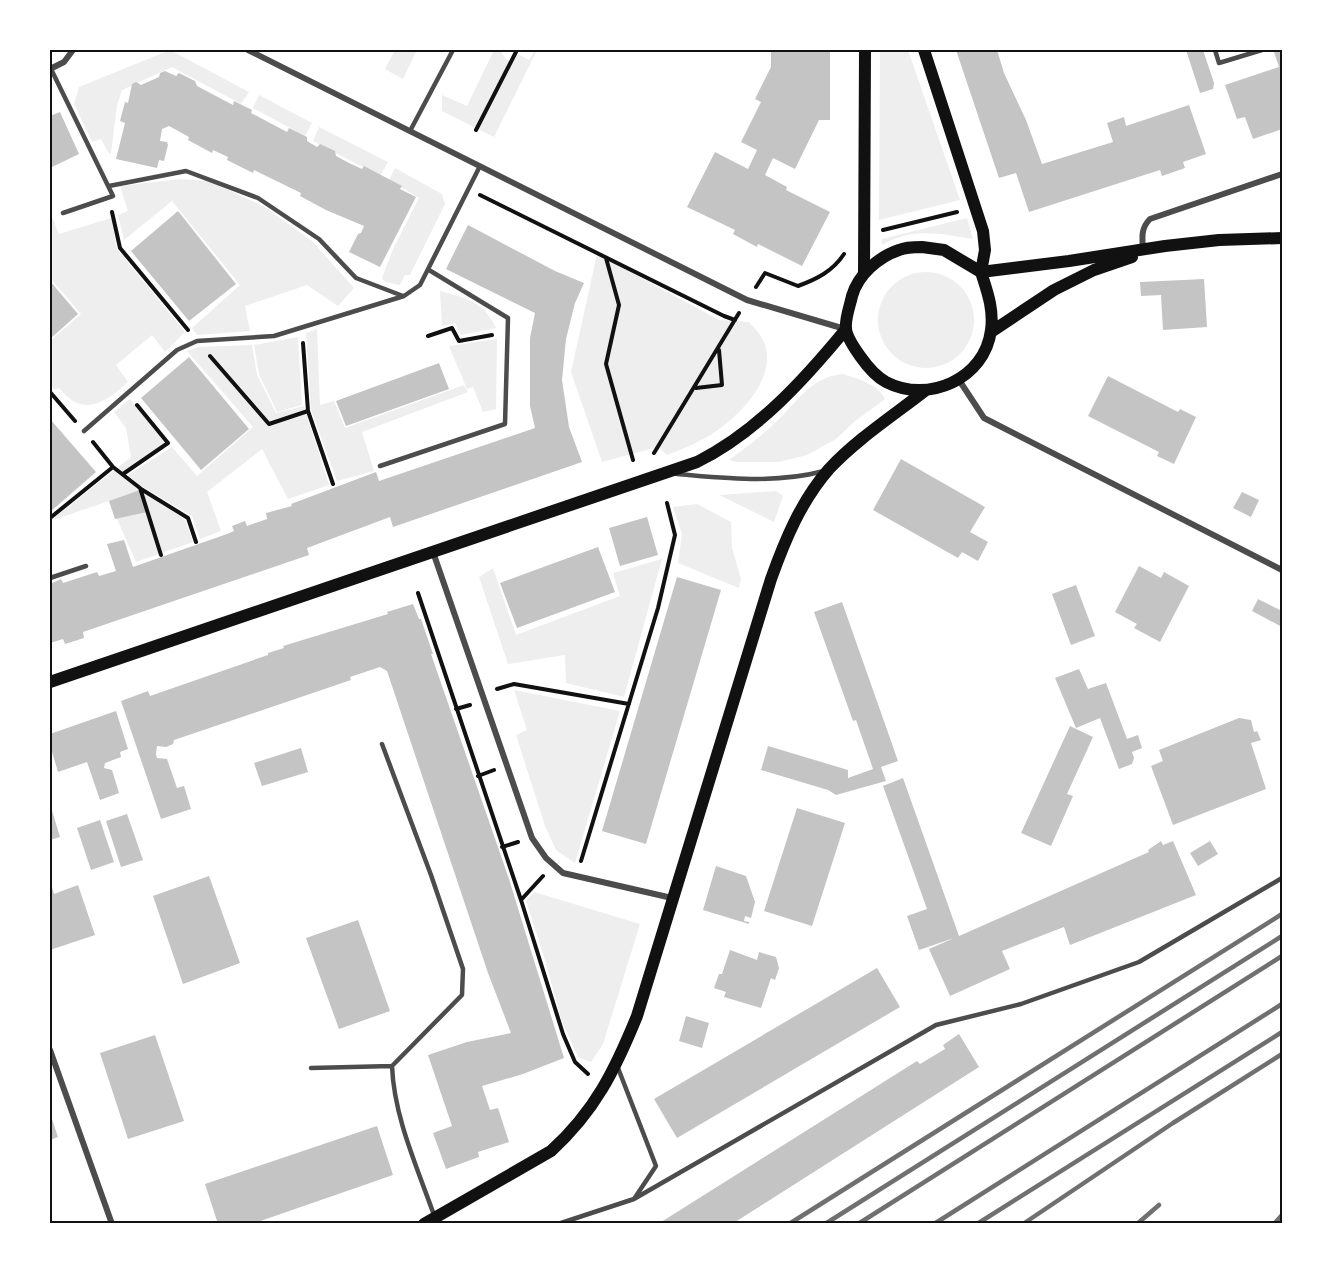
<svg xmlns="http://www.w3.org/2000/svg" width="1332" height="1273" font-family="Cabin,sans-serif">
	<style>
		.green { fill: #eee }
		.building { fill: #c4c4c4 }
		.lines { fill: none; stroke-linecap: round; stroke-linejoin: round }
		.path { stroke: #111; stroke-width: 4 }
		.service { stroke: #4c4c4c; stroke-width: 4.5 }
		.minor { stroke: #4c4c4c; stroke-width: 6 }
		.secondary { stroke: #111; stroke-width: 12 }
		.rail { stroke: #707070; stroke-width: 4.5 }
		.neatline { fill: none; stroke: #111; stroke-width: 2 }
	</style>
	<rect width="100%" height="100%" fill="#fff"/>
	<path class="green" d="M170,50L249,92L241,104L172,67L122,90L117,105L111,154L108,152L101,139L92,142L74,104L79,87Z
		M395,50H417L403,79L385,69Z
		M494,50H500L506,59L513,63L518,54L529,60L535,50H537L494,137L442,111V95L467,106Z
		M880,50H908L960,200L879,220Z
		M259,95L312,123L305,136L253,108Z
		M319,127L388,162L380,176L313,141Z
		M395,168L442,194L445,204L410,275H405L400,285L385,282L382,278L393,249L419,198L389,180Z
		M180,179L209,181L265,207L312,241L354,288L338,306L307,285L245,306L250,331L197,335L192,328L240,285L172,201L124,240L118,215L128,211L120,186Z
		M50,212L59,234L111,218L117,249L185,332L165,352L152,335L116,365L128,382C114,395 93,413 73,401C68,398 63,392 59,388L54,389L50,383V341L81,314L50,278Z
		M967,218L973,239C939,234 914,227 882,245V239Z
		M597,254L719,320L749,322C753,327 760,333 763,340C781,377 735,422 705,438C693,445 680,450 667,455L658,447L602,462L571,372Z
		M878 320a48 48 0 1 1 96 0a48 48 0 1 1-96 0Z
		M440,291C465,298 484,301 496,328L461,335L455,323L442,326Z
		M317,329L320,405L334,401L345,428L464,385L468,392L362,432L374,471L337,481L311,410L306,333Z
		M298,337L302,405L277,412L259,374L254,345Z
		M497,339L496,409L483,412L473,387L467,389L449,346Z
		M252,345L257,375L276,413L304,406L329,485L288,499L262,449L207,492L221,531L200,539L192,516L141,486L128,475L172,447L197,476L253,427L187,351L198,347Z
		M842,374C857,378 879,385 885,399L854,422L836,439L807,455L779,462H737L729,460C745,448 762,436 776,422C799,401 809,378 842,374Z
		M130,399L165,443L120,474L185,520L193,542L136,562L109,501L50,521L131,457L126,428L114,412Z
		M776,491L783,496L774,522L719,495Z
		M697,504L731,522L732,548L741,579L739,588L678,563L682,534L673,507Z
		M662,559L624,697L566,683L565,655L508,664L479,577L493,568L516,635L620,596L613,573Z
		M514,690L620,711L575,863L556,850L545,826L516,735L527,730Z
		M534,892L640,924L603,1044L591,1062L578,1057L562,1022L545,960L526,901Z"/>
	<path class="building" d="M771,50H830V120H819L795,169L773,158L765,175L787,187L786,190L830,212L802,266L758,244L757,247L733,234L735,230L687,207L715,152L748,169L757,150L741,142L761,102L755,99L771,67Z
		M956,50H997L1004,73L1026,120L1042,164L1113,142L1107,123L1124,117L1126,126L1189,105L1206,154L1183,162L1185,168L1162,176L1160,170L1029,212L1016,173L999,178Z
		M1186,50H1203L1214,83L1213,89L1200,93Z
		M1276,50H1282V129L1253,139L1245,117L1237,119L1225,85L1279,67L1274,52Z
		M165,71L176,76L179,73L195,81L197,86L233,105L234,101L252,110L251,113L287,132L289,128L307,137V141L317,147L320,144L335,151L336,156L349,163L362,169L364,166L402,186L400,189L416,197L380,267L349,252L358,234L361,233L364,226L326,210L300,196L301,193L254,170L253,173L227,160L228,157L213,150L212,153L188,140L189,137L169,126L162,129L160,141L167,142L168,145L164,161L159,160L157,168L116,159L125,123L120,121L125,102L128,103L132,84L136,82L141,85L159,77L160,73Z
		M60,112L79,154L50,168V116Z
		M178,211L236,284L189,321L131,251Z
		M468,225L555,271L584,283L575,303L566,339L562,380L569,427L582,462L393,527L390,517L307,548L309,555L83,632L84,638L65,644L63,639L50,643V584L61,579L63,583L97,572L99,576L116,571L107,544L124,540L133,567L227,534L234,531L232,526L245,521L247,526L267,519L266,513L292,506L291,504L376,472L379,481L535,428L530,406V338L535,313L446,269Z
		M1204,279L1207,327L1163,330L1161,295L1141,296L1140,282Z
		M50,281L78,314L50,339Z
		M189,357L249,429L201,470L141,398Z
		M439,363L449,389L346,426L336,401Z
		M1108,376L1178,412L1180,409L1196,417L1174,464L1157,456L1159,452L1088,416Z
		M50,419L96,472L50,512Z
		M901,459L985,507L970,532L988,542L978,561L962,552L958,558L873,510Z
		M140,490L147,512L115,519L109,501Z
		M1242,492L1259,500L1251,517L1233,508Z
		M647,517L658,555L620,566L609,528Z
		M598,547L615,592L517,628L500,583Z
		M1139,566L1161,578L1164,572L1189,586L1160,642L1134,628L1137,624L1115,612Z
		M677,577L721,590L646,844L602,831Z
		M1076,585L1095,636L1071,645L1052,594Z
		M1258,599L1282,611V627L1252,611Z
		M842,602L898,761L881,767L886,781L836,795L828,790L761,770L768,746L848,770V778L873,769L856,720L853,721L814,612Z
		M413,604L419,619H421L433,654H431L509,879L564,1058L523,1074L482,1086L490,1110L498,1108L509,1142L478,1152L479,1157L446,1169L433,1133L452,1126L428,1055L467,1042L511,1033L488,973L387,671L380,667L350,677L351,680L174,740L173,744L166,747L157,746L156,754L157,758L167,759L177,788L184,786L191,809L161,819L121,701L148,691L150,696L268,655V653L284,648L283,646L388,614L387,612Z
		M1079,669L1088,689L1106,683L1127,739L1138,735L1142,748L1132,752L1134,758L1132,764L1119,769L1100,718L1076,728L1055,678Z
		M116,711L128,749L120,752L121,757L105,763L104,768L112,770L119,793L100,800L87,762L58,772L50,745V734Z
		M1239,718L1251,720L1254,732L1257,731L1261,740L1251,743L1266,789L1173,825L1151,766L1163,761L1159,750Z
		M1070,726L1093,737L1067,794L1073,796L1051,846L1021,833Z
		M301,748L308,772L262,786L254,763Z
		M903,778L959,936L1149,852L1148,850L1161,841L1163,845L1173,841L1196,895L1070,945L1064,927L1002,951L1010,969L950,996L929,949L954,938L919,950L907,916L927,909L883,786Z
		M50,804L60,837L50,840Z
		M797,808L845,823L812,926L764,911Z
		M127,814L143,860L121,867L106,821Z
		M100,820L114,862L91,870L77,828Z
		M1210,841L1218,854L1198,866L1190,853Z
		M716,866L746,876L755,902L751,918L745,916L744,921L749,922V924L703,910Z
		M209,876L240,963L183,984L153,896Z
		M50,881L54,894L78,885L95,935L50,950Z
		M358,920L390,1011L339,1029L306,938Z
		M730,950L757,960L759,952L776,957L779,968L775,980L771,978L761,1008L724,997L726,992L714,988L719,974H722Z
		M877,968L900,1007L677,1138L654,1099Z
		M686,1016L709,1023L702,1048L679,1041Z
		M959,1034L979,1067L732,1224H658L917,1061L920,1064L945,1049L943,1045Z
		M155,1035L184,1121L128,1139L100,1053Z
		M50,1113L58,1137L50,1140Z
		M377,1126L393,1175L252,1224H218L205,1184Z"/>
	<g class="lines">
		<path class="path" d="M476,130L517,50
			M480,195L724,316L735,320
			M112,212L120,248L188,330
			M883,230L957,212
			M606,258L619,305L606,364L633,460
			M756,287L765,273L798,286C817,279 833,271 844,254
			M428,336L452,328L459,341L492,335
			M303,343L308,411
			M210,356L269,424L308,411L333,484
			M696,388L722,385L719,350
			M50,392L75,421
			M654,453L739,313
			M113,467L140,488L161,555
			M123,474L168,443L137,405
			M141,489L188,518L196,542
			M50,518L113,467L93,442
			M418,593L521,900
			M497,689L514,684L629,704
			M456,709L470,705
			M478,776L494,770
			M502,847L518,842
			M581,861L658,608L675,535L667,503
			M543,876L521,900L563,1034L575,1062L588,1074"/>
		<path class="service" d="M1215,50L1219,63L1262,50
			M51,69L113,196L63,213
			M410,131L453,50
			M109,186L186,171L258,198L319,239L356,278L403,296
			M84,431L177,350L197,341L274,336L404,296L420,285L480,166
			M380,466L505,424L508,318L429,270
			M677,474C726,478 775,484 824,471
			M50,578L86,566
			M382,744L431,875L463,969L462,995L392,1066C394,1118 418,1169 435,1218
			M311,1068L392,1066
			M634,1199L936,1025L1021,1004L1139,962L1282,878
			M558,1224L634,1199L656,1166L618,1068"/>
		<path class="minor" d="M248,50L747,300L845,329
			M50,69L64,62L73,50
			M1143,250C1142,237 1141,228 1150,219L1282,174
			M959,380L984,418L1282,570
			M433,552L532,838L546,858L563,873L672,898
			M50,1050L112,1224"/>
		<path class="secondary" d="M924,50L983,231L985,250L981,272
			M922,247L944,250L981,272C987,291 994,309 991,330C985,379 928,404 886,382C875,376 867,366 860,356C855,349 846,336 846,328C845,318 850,306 852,296C858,275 878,257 899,250C906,247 915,247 922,247Z
			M981,272L1069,261L1165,246L1219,240L1282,238
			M864,274L865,50
			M991,332L1054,290L1094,270L1132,257
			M50,682L697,462C757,432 804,380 846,329
			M424,1224L551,1151C595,1111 615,1070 637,1016L771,579C785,540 801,501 829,469C857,439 894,415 926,390"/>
		<path class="rail" d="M789,1224L1282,914
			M825,1224L1282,936
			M858,1224L1282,956
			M934,1224L1282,1004
			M977,1224L1282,1032
			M1023,1224L1173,1123L1282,1054
			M1137,1224L1159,1205
			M1274,1224L1282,1215"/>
	</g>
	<rect width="1332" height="1273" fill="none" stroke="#ffffff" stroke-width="102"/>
	<rect x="51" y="51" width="1230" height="1171" class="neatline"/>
</svg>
